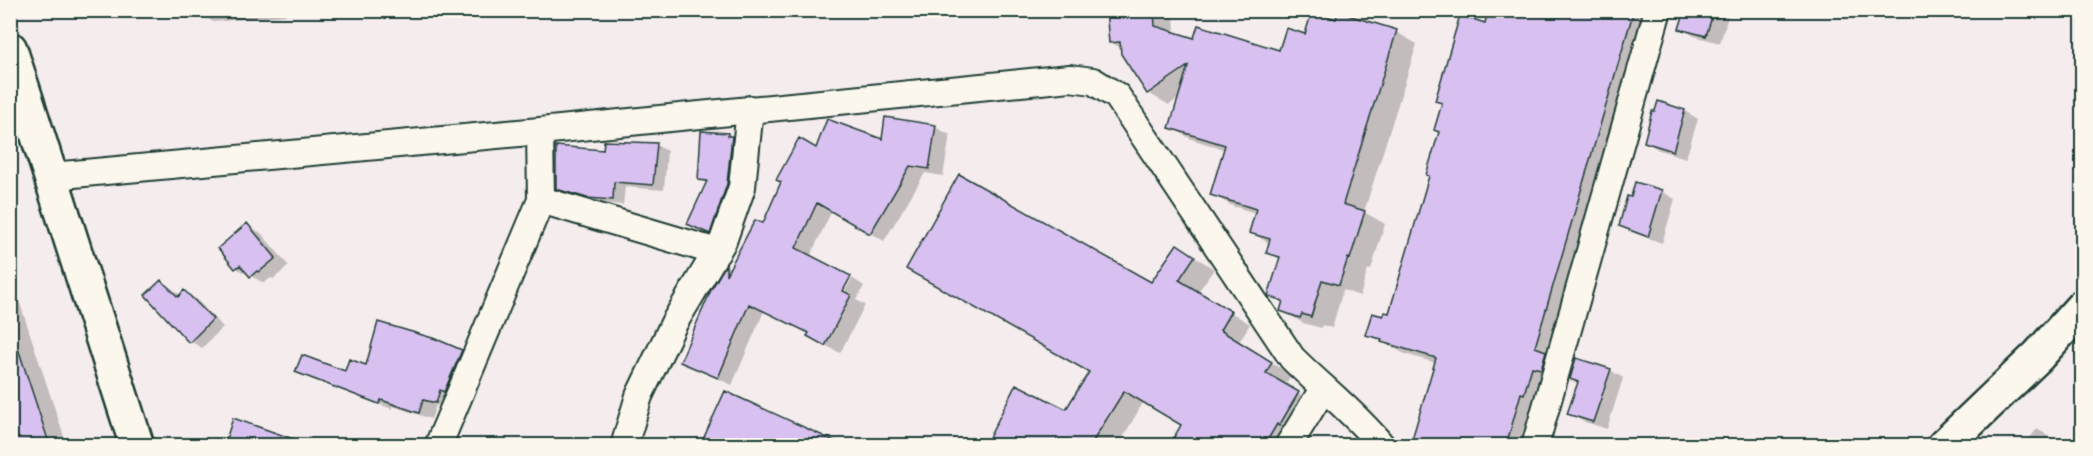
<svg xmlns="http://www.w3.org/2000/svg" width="2093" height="456" font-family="Mynerve,sans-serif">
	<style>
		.shadow { fill: #0003 }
		.building { fill: #d8c1f1; stroke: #1f3d34; stroke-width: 1.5 }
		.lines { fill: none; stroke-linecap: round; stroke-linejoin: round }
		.street-casing { stroke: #1f3d34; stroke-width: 30 }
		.secondary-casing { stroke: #1f3d34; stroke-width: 38 }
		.street { stroke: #fbf7ec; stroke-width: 26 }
		.secondary { stroke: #fbf7ec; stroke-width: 33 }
	</style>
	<rect width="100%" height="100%" fill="#f4eced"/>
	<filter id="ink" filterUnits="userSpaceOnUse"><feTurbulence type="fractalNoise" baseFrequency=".0167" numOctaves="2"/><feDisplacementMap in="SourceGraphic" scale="12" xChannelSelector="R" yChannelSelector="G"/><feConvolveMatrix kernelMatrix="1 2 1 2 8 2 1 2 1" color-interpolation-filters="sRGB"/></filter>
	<g filter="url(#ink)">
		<path class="shadow" d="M200,10H285L286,15L213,22L200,14Z
			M369,10H398L373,13Z
			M1108,10H1174L1175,34L1195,39L1280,52L1306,36L1337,21L1396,32L1417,44L1364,212L1385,224L1371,270L1368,269L1360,296L1343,290L1332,328L1322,325L1321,328L1303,323L1282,311L1284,303L1270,295L1281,260L1268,252L1270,244L1250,232L1256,213L1232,206L1212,194L1226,150L1191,139L1171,127L1180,97L1169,105L1148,93L1122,49L1111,42Z
			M1576,10H1649L1531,446H1412L1436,363L1405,354L1367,334L1384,318L1390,315L1431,176L1440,132L1444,104L1437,100L1486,24Z
			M1686,10H1730L1720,43L1694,36L1681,28Z
			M1659,103L1685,111L1698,119L1686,158L1659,150L1646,142Z
			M935,127L950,135L943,176L925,173L884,241L832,210L810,257L841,298L852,278L864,286L856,300L865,305L840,353L823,344L810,333L764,311L732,385L682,362L712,291L727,266L731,268L817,150L883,141Z
			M703,133L728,135L742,142L723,241L689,223L707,183L699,179Z
			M656,145L667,151L664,190L625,187L623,205L599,203L568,194L557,188L604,151Z
			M1661,191L1675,199L1662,243L1634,233L1620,225Z
			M247,225L261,233L289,266L273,279L271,278L264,283L236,268L220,248Z
			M1178,246L1214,269L1198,292L1250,324L1239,342L1291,375L1285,385L1318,405L1292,446H1183V425L1144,401L1118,446H986L1066,411Z
			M10,273L67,446H10Z
			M161,282L173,289L181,296L185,292L196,299L223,327L202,348L190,341Z
			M461,351L473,358L448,409L436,405L431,419L393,406L392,409L309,378L297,371L346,373L367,367Z
			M1610,370L1623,378L1607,429L1582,421L1569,413Z
			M2037,429L2049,436L2061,446H2023Z
			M1988,440L1996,446H1983Z"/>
		<path class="building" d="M1106,10H1154L1155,26L1194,38L1198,25L1279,50L1286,28L1305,34L1312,11L1336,19L1338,12L1397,30L1343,204L1365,211L1350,259L1348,258L1339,285L1322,280L1311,317L1302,314L1300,318L1280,311L1283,301L1268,296L1280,257L1266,253L1270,239L1249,233L1256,209L1210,195L1225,145L1169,128L1188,66L1147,94L1121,54L1120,42L1109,43Z
			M1488,10H1634L1535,347L1546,351L1541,369L1532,367L1524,394L1521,393L1506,446H1410L1436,358L1381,342L1382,339L1365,335L1372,313L1383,316L1385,312L1389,313L1429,176L1426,175L1439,132L1434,130L1442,103L1435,101L1460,15L1485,23Z
			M1685,10H1714L1706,36L1679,29Z
			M1658,101L1685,110L1673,151L1644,142L1652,111H1655Z
			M885,117L936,125L929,169L910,166L870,234L817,203L796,248L851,276L843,291L851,295L825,346L807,336L809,333L749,304L718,378L680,362L711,290L726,264V275L755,220L763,223L781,182L776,180L799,138L816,148L827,119L882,139Z
			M701,131L728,133V136H732L727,184L710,234L687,224L707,181L698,180Z
			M604,141L657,143L653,185L614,182L613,200L587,198L556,189V146L603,150Z
			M959,174L1151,282L1177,244L1195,256L1179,280L1231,311L1220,330L1272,362L1266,373L1299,392L1279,426L1277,424L1264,446H1169L1181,425L1124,391L1090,446H985L1016,384L1066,409L1089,372L906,269Z
			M1635,182L1662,190L1648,237L1619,226L1627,196L1631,197Z
			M247,223L276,258L259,272L257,271L250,277L240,265L235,269L218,248Z
			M161,280L178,297L184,290L213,319L189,343L145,295Z
			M378,322L436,339L462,350L444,392L440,390L436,403L423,400L419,413L381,400L379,404L295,372L302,355L345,371L349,359L366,365Z
			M15,339L50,446H10V340Z
			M1576,358L1611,369L1593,422L1567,414L1578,382L1570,379Z
			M725,391L845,446H700Z
			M233,418L302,442V446H224Z"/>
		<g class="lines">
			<defs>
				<path id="street" d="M52,176L540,131L1070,78L1093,81L1117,96L1292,358C1322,388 1355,413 1382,446
					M541,200L717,252
					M438,446L541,200L540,131
					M624,446L639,396L674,323L723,241L742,187L750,109
					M1288,446L1323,389
					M1535,446L1658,10"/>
				<path id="secondary" d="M10,49L137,446
					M1944,446L2038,356L2082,307"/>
			</defs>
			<use href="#street" class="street-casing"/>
			<use href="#secondary" class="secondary-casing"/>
			<use href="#street" class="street"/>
			<use href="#secondary" class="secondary"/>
		</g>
	</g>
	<rect width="2093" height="456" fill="none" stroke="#fbf7ec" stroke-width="36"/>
	<rect x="18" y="18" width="2057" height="420" fill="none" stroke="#1f3d34" stroke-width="2" filter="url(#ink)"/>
</svg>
